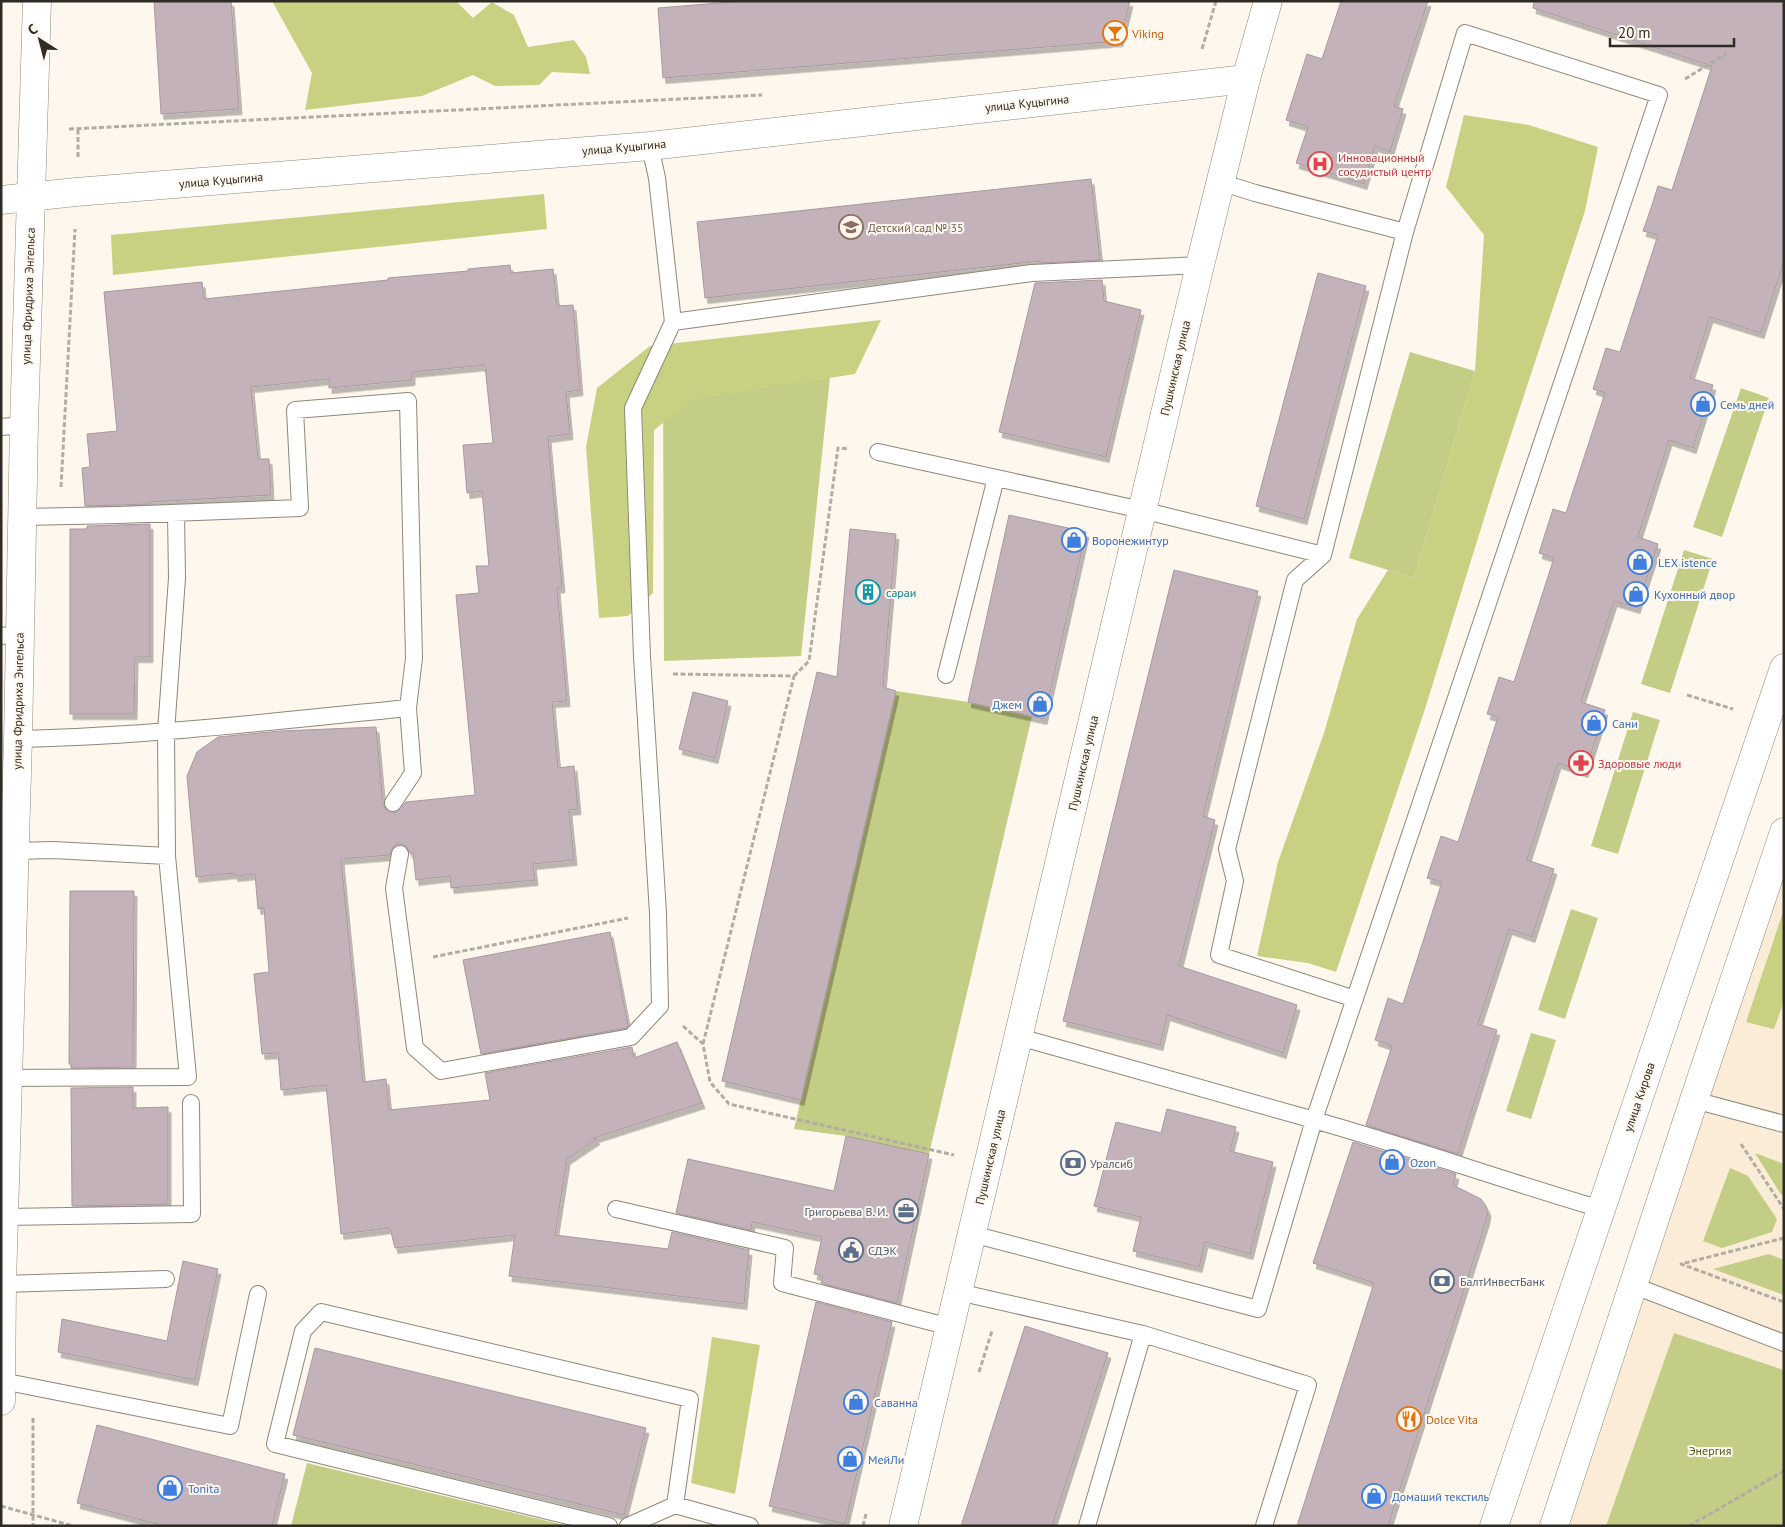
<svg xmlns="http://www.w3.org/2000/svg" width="1785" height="1527" font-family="'PT Sans',sans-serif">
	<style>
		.built { fill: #faecd6 }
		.green { fill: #c4cd85 }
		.forest { fill: #c8d181 }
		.building { fill: #c4b2ba; stroke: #a9989f; filter: url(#shadow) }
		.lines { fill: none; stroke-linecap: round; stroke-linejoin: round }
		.service-casing { stroke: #908779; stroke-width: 18 }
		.minor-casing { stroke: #908779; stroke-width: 29 }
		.tertiary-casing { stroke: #908779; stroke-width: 29 }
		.secondary-casing { stroke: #908779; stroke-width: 29 }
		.path { stroke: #b1aca4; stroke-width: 3; stroke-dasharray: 5 2.5; stroke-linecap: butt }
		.service { stroke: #fff; stroke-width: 16 }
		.minor { stroke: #fff; stroke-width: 28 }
		.tertiary { stroke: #fff; stroke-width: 28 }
		.secondary { stroke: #fff; stroke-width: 28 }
		.labels { text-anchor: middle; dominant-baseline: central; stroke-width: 4; stroke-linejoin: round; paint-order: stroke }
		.food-label { font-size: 12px; fill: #c56008; stroke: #fdf7ee; text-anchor: start }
		.street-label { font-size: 12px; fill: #2e2a24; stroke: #fdf7ee }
		.health-label { font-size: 12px; fill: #be3a42; stroke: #fdf7ee; text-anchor: start }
		.education-label { font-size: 12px; fill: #785e54; stroke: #fdf7ee; text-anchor: start }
		.shop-label { font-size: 12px; fill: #366cbe; stroke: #fdf7ee; text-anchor: start }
		.culture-label { font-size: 12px; fill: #0d838f; stroke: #fdf7ee; text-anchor: start }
		.service-label { font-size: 12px; fill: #4e5e75; stroke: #fdf7ee; text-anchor: start }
		.park-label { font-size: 12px; fill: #54591f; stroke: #fdf7ee }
	</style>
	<defs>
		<filter id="shadow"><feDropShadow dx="3" dy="5.5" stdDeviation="0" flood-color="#0004"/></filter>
	</defs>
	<rect width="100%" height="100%" fill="#fdf7ee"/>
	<path class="built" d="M1784,832V1526H1554Z"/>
	<path class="green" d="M834,339L801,656L664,661L663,365Z
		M1410,352L1475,371L1414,578L1349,558Z
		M1741,388L1769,398L1722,537L1693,527Z
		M1684,550L1713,559L1670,693L1641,684Z
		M896,691L968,702L1032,716L929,1154L846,1136L794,1129Z
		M1633,712L1660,720L1618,854L1591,846Z
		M1571,909L1598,918L1565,1019L1538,1010Z
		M1531,1033L1556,1040L1531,1119L1506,1111Z
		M1755,1153L1784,1164V1197L1780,1193Z
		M1730,1168L1748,1176L1777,1219L1772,1232L1722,1248L1703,1241Z
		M1769,1254L1784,1260V1295L1713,1269Z
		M1674,1333L1784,1370V1526H1606Z
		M307,1463L568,1526H291Z"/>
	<path class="forest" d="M272,1H456L473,18L492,2L514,15L528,47L574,40L586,57L590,74L552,72L539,85L495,86L473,75L422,96L305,110L312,73Z
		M1464,115L1529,125L1598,147L1585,211L1496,480L1424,712L1336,972L1308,963L1257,956L1278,862L1324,733L1357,619L1388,570L1414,578L1475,371L1484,235L1446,187Z
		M544,194L547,229L113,275L111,235Z
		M881,320L855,374L694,399L654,430L653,593L628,616L599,618L586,447L597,388L650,346Z
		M1784,909V1001L1774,1029L1746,1022Z
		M712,1337L760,1345L735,1494L691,1483Z"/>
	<path class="building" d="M154,1H231L239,109L161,114Z
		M743,1H1130L1120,41L663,78L658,8Z
		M1341,1H1428L1394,106L1403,109L1390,152L1375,146L1364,184L1296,163L1308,127L1286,120L1307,54L1322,59Z
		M1534,1H1784V261L1761,333L1710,317L1690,378L1713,385L1693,448L1669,440L1638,537L1658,544L1637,608L1614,601L1581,702L1605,710L1585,772L1558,763L1527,860L1554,869L1532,937L1509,929L1478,1024L1497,1030L1458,1154L1366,1125L1392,1046L1375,1040L1388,998L1403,1004L1442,882L1427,878L1441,836L1458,842L1498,717L1487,714L1499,677L1514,682L1554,558L1539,553L1553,509L1566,513L1605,393L1593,389L1606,348L1620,352L1658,235L1643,231L1651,208L1658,186L1672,190L1712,66L1533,8Z
		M1091,179L1100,260L1040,263V261L705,298L697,222Z
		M510,265L511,273L553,269L557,306L573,305L580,390L566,392L570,434L548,437L562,587L557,588L567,701L552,702L558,768L574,766L578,809L569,810L574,860L533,864L535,880L451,888L450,876L416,880L413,853H410L407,847L402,844H397L393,847L390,855L341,859L363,1082L386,1079L389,1110L490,1100L485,1073L632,1047L634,1058L677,1042L702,1103L593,1138L597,1139L567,1159L555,1235L668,1249L672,1232L749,1250L744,1304L509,1276L515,1235L395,1248L390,1228L341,1234L326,1085L281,1090L278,1053L262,1054L254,974L269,972L264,908L258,909L255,874L235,876L234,873L196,877L187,776L197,752L218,737L281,731L376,727L383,804L387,811L392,813L397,812L406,802L475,795L456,595L479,593L476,566H489L482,491L467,493L463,445L493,443L485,365L412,372V380L329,388V379L251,387L258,459H269L271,495L150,502V504L85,506L82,468L90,467L87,434L117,431L104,292L202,282L204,299L388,280V278L468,271V269Z
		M1318,273L1366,286L1304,519L1256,506Z
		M1102,280L1104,301L1141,310L1106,457L999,432L1035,283Z
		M1009,515L1086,532L1044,719L968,702Z
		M150,524V657H135L134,714H70V529H87V526Z
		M850,529L896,534L883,687L896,691L801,1100L722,1081L817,672L837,677Z
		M1174,570L1258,591L1203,816L1215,820L1179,966L1297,1005L1283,1053L1167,1015L1160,1045L1063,1021Z
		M693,692L728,701L715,758L679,749Z
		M70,891H134L133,1067L71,1068V1064H69Z
		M610,932L628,1025L626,1028L481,1054L463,960Z
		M133,1087V1108L168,1107V1204L72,1206L71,1088Z
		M1167,1109L1236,1127L1230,1151L1273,1162L1250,1254L1205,1242L1199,1267L1133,1251L1141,1217L1094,1206L1116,1122L1161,1133Z
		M846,1136L929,1154L897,1303L821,1283L823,1276L814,1274L822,1237L752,1222L751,1230L676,1213L688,1159L834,1191Z
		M1353,1142L1456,1174L1453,1185L1481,1199L1486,1206L1488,1212L1486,1221L1388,1526H1297L1374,1283L1313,1263Z
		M183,1261L218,1269L195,1380L58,1352L62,1319L167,1341Z
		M816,1302L892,1322L845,1524L769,1506Z
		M1025,1326L1108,1353L1052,1526H961Z
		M315,1348L646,1428L624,1515L293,1435Z
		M97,1425L285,1474L272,1526H164L77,1503Z"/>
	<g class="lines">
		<defs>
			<path id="service" d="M1220,182L1255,193L1405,232L1465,33L1659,95L1314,1120C1410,1147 1505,1181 1601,1209
				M673,322L1032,273L1200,265
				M1,427L24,425
				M878,452L1142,510L1323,555
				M1,636L20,634
				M946,675L996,478
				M18,739C149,736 278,721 408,708L414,658L408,401L295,410L300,508L119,515L23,517
				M393,803L413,773L408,708
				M14,851L53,850L167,856
				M400,854L394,888L415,1048L441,1071L631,1037L660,1006L658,913L642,657L633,408L673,322L657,178L650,146
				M1355,999L1219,955L1235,881L1227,849L1295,580L1323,555L1405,232
				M1,1078L188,1077L167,856L166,732L177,578L176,513
				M1694,1100L1784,1124
				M616,1209L785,1248L782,1283L950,1327
				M5,1217L192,1214L191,1103
				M972,1234L1258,1309L1314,1120L1019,1037
				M2,1284L166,1279
				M1632,1285L1784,1343
				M958,1292L1143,1334L1087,1526
				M1143,1334L1308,1385L1264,1526
				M2,1381L230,1426L258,1294
				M609,1526L275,1444L303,1331L321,1312L690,1399L675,1505
				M628,1526L675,1505L750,1526"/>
			<path id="minor" d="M1,200L76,192L650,146L1246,79"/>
			<path id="tertiary" d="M1,1401L2,1284L18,739L24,425L37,1
				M903,1526L1200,265L1246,79L1268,1"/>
			<path id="secondary" d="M1494,1526L1784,668
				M1554,1526L1694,1100L1784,832"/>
		</defs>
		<use href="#service" class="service-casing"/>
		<use href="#minor" class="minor-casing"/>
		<use href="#tertiary" class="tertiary-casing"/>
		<use href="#secondary" class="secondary-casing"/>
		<path class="path" d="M1202,49L1216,1
			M1685,79L1727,53
			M69,129L762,95
			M78,157V128
			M61,487L75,229
			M673,674L794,676L703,1044
			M794,676L809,661L838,448L849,449
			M1687,695L1733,709
			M433,957L628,918
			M683,1026L703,1044L710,1082L729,1104L954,1155
			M1741,1144L1784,1209
			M1784,1238L1681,1264L1784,1302
			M979,1372L992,1331
			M33,1418V1526
			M1,1506L73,1526
			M863,1526L866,1514
			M1689,1526L1784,1471"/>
		<use href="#service" class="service"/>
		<use href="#minor" class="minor"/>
		<use href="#tertiary" class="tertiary"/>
		<use href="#secondary" class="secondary"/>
	</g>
	<defs>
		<symbol id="bar-ring" viewBox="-11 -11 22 22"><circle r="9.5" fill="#fdf7ee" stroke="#e8710a" stroke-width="1.5"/><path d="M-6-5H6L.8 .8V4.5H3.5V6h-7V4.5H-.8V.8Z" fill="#e8710a"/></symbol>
		<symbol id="hospital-ring" viewBox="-11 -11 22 22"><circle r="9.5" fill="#fdf7ee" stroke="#e0444e" stroke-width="1.5"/><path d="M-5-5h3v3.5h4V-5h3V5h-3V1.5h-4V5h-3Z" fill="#e0444e"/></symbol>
		<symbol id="school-ring" viewBox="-11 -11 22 22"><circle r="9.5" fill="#fdf7ee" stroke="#8d6e63" stroke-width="1.5"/><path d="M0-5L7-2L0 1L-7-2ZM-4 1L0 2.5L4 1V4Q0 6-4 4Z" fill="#8d6e63"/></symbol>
		<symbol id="shop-ring" viewBox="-11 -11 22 22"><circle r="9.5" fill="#fdf7ee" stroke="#3f7fe0" stroke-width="1.5"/><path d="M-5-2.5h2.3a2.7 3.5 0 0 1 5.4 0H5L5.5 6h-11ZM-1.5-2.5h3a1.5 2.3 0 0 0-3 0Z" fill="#3f7fe0"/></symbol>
		<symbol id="building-ring" viewBox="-11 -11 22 22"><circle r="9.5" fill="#fdf7ee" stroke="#0f9aa8" stroke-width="1.5"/><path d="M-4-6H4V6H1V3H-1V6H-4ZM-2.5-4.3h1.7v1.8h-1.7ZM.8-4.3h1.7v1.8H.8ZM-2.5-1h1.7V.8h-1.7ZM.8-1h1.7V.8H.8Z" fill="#0f9aa8"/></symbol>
		<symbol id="pharmacy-ring" viewBox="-11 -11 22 22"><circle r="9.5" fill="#fdf7ee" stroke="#e0444e" stroke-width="1.5"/><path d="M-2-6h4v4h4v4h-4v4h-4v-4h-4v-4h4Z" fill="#e0444e"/></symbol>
		<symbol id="bank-ring" viewBox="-11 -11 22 22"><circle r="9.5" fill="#fdf7ee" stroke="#5c6f8a" stroke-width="1.5"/><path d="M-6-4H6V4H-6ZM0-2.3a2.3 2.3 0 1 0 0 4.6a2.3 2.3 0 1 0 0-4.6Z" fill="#5c6f8a"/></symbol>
		<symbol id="office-ring" viewBox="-11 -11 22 22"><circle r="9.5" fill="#fdf7ee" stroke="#5c6f8a" stroke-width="1.5"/><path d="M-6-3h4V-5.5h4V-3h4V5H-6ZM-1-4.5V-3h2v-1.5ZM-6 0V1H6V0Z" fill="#5c6f8a"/></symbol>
		<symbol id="civic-ring" viewBox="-11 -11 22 22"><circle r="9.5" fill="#fdf7ee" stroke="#5c6f8a" stroke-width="1.5"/><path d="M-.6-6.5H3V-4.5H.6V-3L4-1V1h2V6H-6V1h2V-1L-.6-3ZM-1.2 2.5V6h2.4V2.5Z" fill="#5c6f8a"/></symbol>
		<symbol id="restaurant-ring" viewBox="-11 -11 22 22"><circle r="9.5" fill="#fdf7ee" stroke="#e8710a" stroke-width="1.5"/><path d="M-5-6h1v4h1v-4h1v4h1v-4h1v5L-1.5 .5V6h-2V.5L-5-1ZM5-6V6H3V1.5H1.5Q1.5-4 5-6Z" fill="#e8710a"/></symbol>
	</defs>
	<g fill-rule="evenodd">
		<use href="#bar-ring" x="1101" y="19" width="28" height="28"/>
		<use href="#hospital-ring" x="1306" y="150" width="28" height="28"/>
		<use href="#school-ring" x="837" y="213" width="28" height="28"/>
		<use href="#shop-ring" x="1689" y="390" width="28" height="28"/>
		<use href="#shop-ring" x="1060" y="526" width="28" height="28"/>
		<use href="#shop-ring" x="1626" y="548" width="28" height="28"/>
		<use href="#building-ring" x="854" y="578" width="28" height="28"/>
		<use href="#shop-ring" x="1622" y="580" width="28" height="28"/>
		<use href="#shop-ring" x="1026" y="690" width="28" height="28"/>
		<use href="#shop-ring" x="1580" y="709" width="28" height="28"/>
		<use href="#pharmacy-ring" x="1567" y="749" width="28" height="28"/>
		<use href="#shop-ring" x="1378" y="1148" width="28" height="28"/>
		<use href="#bank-ring" x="1059" y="1149" width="28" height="28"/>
		<use href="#office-ring" x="892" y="1197" width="28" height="28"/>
		<use href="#civic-ring" x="837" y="1236" width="28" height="28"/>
		<use href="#bank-ring" x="1428" y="1267" width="28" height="28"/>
		<use href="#shop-ring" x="842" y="1388" width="28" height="28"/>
		<use href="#restaurant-ring" x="1395" y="1405" width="28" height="28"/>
		<use href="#shop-ring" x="836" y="1445" width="28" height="28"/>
		<use href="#shop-ring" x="156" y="1474" width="28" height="28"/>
		<use href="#shop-ring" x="1360" y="1482" width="28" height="28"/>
	</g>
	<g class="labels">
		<g class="food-label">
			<text x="1132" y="33">Viking</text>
			<text x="1426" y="1419">Dolce Vita</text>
		</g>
		<g class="street-label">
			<text transform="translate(1027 103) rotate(-6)">улица Куцыгина</text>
			<text transform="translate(624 147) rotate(-5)">улица Куцыгина</text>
			<text transform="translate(221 180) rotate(-5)">улица Куцыгина</text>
			<text transform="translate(28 296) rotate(-88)">улица Фридриха Энгельса</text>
			<text transform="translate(1175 368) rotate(-77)">Пушкинская улица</text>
			<text transform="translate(18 701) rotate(-89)">улица Фридриха Энгельса</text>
			<text transform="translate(1083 763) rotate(-77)">Пушкинская улица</text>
			<text transform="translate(1639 1097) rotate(-71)">улица Кирова</text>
			<text transform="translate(990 1157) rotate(-77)">Пушкинская улица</text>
		</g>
		<g class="health-label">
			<text x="1338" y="157">Инновационный<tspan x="1338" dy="14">сосудистый центр</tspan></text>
			<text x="1598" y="763">Здоровые люди</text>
		</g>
		<g class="education-label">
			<text x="868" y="227">Детский сад № 35</text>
		</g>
		<g class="shop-label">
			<text x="1720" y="404">Семь дней</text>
			<text x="1092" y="540">Воронежинтур</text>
			<text x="1658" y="562">LEX istence</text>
			<text x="1654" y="594">Кухонный двор</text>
			<text x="1022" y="704" text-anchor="end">Джем</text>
			<text x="1612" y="723">Сани</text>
			<text x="1410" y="1162">Ozon</text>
			<text x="874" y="1402">Саванна</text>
			<text x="868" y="1459">МейЛи</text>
			<text x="188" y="1488">Tonita</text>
			<text x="1392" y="1496">Домаший текстиль</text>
		</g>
		<g class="culture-label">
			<text x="886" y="592">сараи</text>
		</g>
		<g class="service-label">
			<text x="1090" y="1163">Уралсиб</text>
			<text x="888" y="1211" text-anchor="end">Григорьева В. И.</text>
			<text x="868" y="1250">СДЭК</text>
			<text x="1460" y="1281">БалтИнвестБанк</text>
		</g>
		<g class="park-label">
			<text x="1710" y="1450">Энергия</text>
		</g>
	</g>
	<rect width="1785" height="1527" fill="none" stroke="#2e2a24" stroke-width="5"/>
	<g transform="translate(40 40) rotate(324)" stroke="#fdf7ee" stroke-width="4" paint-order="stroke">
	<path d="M0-4L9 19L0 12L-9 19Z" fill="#2e2a24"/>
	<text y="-8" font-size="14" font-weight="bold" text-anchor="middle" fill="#2e2a24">С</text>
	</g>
	<path d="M1610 38v8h124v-8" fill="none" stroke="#2e2a24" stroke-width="2.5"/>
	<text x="1618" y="38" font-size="15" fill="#2e2a24" stroke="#fdf7ee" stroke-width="4" paint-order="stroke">20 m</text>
</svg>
